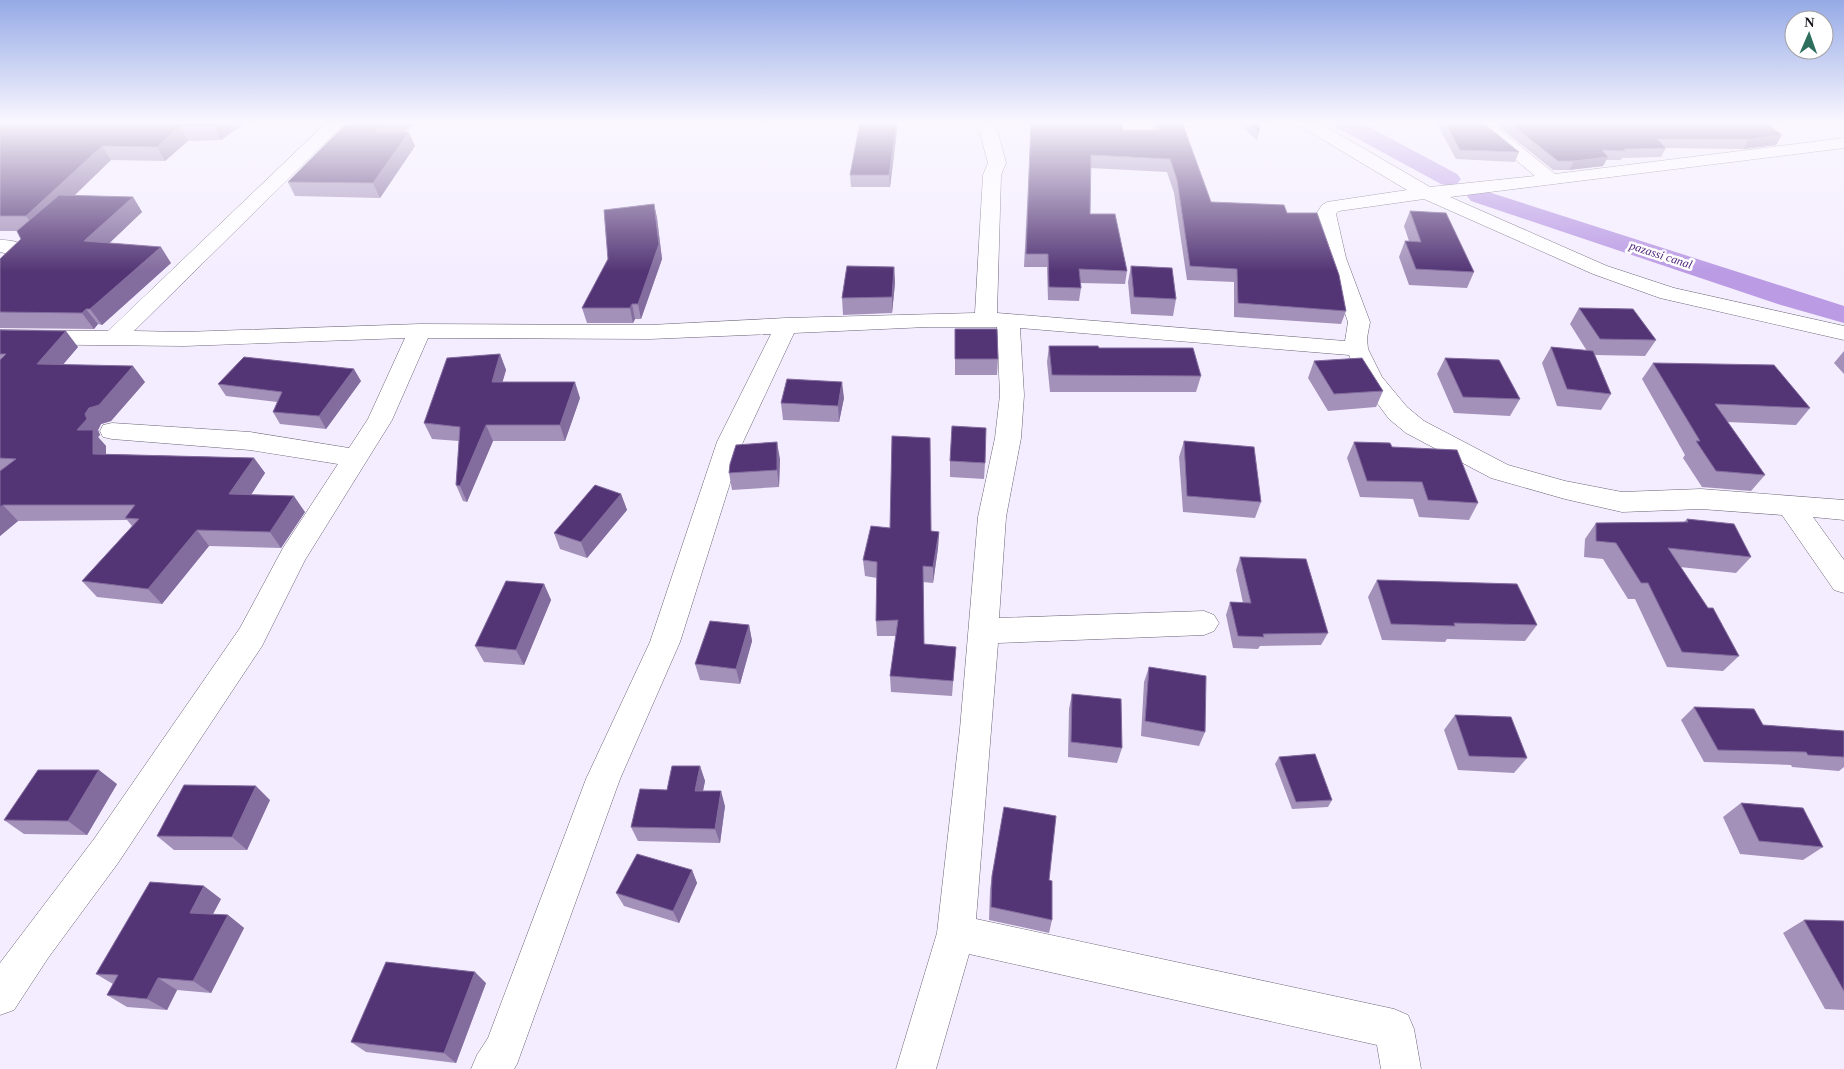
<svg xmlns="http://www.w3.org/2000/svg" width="1844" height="1069" font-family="'Times New Roman',serif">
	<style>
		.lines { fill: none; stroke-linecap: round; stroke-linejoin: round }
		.canal { fill: #ba9be4; fill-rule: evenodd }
		.minor-casing { stroke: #6b6376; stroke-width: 1 }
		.minor { fill: #fff; fill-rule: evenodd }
		.wall { fill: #a491ba }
		.shaded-wall { fill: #836c9e }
		.building { fill: #533575; stroke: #836c9e }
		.labels { text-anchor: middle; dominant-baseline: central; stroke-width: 5; stroke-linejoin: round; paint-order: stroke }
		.far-water-label { font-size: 12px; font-style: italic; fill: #51267b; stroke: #fff }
	</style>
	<rect width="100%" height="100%" fill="#f4edff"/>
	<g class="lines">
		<path class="canal" d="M1333,122H1360L1457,174L1461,179L1457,184L1449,186L1441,184L1336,127Z
			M1479,189L1844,306V323L1781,305L1471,201L1467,196L1471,191Z"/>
		<defs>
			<path id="minor" d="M327,122H346L134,331L184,332L420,324L650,325L786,318L975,313L983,175L988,163L977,122H995L1006,163L1001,175L997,313L1345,341L1348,322L1326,258L1316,214L1322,205L1327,202L1407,190L1300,126L1297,122H1318L1430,187L1535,176L1470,122H1490L1555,174L1844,138V148L1450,197L1607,266L1674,288L1844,326V340L1660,298L1593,274L1424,199L1339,211L1336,214L1346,258L1370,322L1367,338L1368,349L1382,377L1407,407L1424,421L1508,465L1565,481L1622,492L1701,489L1844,500V520L1813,517L1844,560V593L1834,590L1782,515L1701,509L1622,512L1565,499L1491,478L1406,433L1389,419L1360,380L1349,355L1020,328L1024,395L1021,438L1006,517L999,618L1204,611L1214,615L1219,623L1214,631L1204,635L998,643L976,919L1394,1009L1408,1015L1414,1029L1421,1069H1381L1377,1045L969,954L936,1069H896L937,933L960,729L978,517L995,438L1000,395L997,327H927L794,333L743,442L680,642L620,779L517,1064L514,1069H471L477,1055L488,1038L586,779L650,642L717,442L771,334L650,339L428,338L392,420L305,560L262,646L118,863L48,958L14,1010L0,1015V963L94,839L240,628L283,548L338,464L250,450L112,439L103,437L100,431L103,425L112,423L250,432L349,448L368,419L405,338L184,346L0,344V330L108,331Z
				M0,240C12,240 24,242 31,253L7,277L0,279V262L8,254L0,252Z"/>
		</defs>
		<use href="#minor" class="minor-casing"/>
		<use href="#minor" class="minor"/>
	</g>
	<path class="wall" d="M0,122H246L221,140L188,141L165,161L111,160L74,196L133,197L142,212L109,243L171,263L102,325L98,324L94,329L0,328V259L21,239L17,231H0Z
		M860,122H897V131L890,187H851L850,175Z
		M1016,122H1122L1123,130H1154L1152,122H1182L1211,202L1287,213L1346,311L1341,324L1234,317V282L1187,280L1174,193L1167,172L1090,168V214L1127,271L1125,284L1080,283L1081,288L1079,301L1048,300L1047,267H1024L1031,125L1016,124Z
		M1237,122H1259V132L1257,140Z
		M1436,122H1482L1519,152L1515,162L1456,159Z
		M1493,122H1765L1776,145L1743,149L1666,148L1661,157L1622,158L1621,160H1606L1603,166L1569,170H1553Z
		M415,125L403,132L415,146L380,198L295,196L288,182Z
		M654,204L657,218L662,259L641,319H635L633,323H587L582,308Z
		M1410,211L1474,272L1467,288L1409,285L1399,257L1405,241H1409L1404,226Z
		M1131,266L1176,299L1173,316L1131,314L1128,282Z
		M894,267L895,283L892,313L843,315L842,298Z
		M1579,308L1656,340L1645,356L1595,355L1611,394L1601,410L1557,406L1542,363L1551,347L1587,351L1570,324Z
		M955,329L998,359L997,375H955Z
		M0,330L78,347L63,364L145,382L111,421L101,424L98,430L100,435L98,437L106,446V454L254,458L265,473L251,495L305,512L281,548L209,546L162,604L97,597L82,581L132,526L127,520L18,521L0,536Z
		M1049,346L1099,348L1201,376L1196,392H1050L1047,362Z
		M1844,351V374L1834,363Z
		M500,354L506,370L502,382L580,398L565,441H493L467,502L463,501L456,485L459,441L432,439L424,423Z
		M1445,358L1520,399L1510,416L1454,413L1437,374Z
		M1314,361L1383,391L1376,407L1328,411L1308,378Z
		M1653,363L1810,408L1796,425L1727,422L1765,475L1751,491L1702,487L1683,458L1685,455L1642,379Z
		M361,381L326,429L280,424L273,412L277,402L226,396L218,384Z
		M844,398L839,422L783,420L781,403Z
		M1184,441L1261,502L1255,518L1183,512L1179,457Z
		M1354,442L1392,447L1478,503L1469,520L1419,517L1413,499L1360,497L1347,458Z
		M780,459L779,487L732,490L729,473Z
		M950,461L985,463L984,479L950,477Z
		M621,494L627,510L587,558L560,549L554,533Z
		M1687,519L1751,557L1736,573L1680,567L1739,656L1723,671L1667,667L1635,599H1628L1603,559L1584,557L1585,539L1596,523L1684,522Z
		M931,531L939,532L938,548L933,583L923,582L924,644L956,647L952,696L891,692L890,676L896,636H877L876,621L877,578L865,576L863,560Z
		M1240,557L1328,633L1321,645L1260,646L1258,649L1233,648L1226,615L1230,602L1243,603L1236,570Z
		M1377,580L1537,625L1525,641L1447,639L1445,642L1382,640L1368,597Z
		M544,584L551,600L524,665L484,662L475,646Z
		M749,625L752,641L740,684L700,680L695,664Z
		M1149,667L1205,732L1199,746L1141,736L1144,682Z
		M1072,694L1122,748L1117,763L1068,757L1069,709Z
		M1694,707L1763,725L1844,731V767L1839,771L1792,767L1791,765L1704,762L1681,720Z
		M1455,715L1527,758L1514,773L1458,770L1444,730Z
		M1279,757L1332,800L1328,807L1292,809L1275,764Z
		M700,766L705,781L703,791L725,806L720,843L638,841L631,827L667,790Z
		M117,784L87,835L24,834L4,820Z
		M270,800L247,850H174L157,836Z
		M1741,803L1823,847L1803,860L1740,854L1723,817Z
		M692,870L697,883L679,923L624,906L616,893Z
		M992,876L1052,920L1049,933L989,920L990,889Z
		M221,899L213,914L228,915L244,928L211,993L177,990L167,1010L127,1007L107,995L113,984L96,974Z
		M1804,920L1844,921V1010L1825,1009L1783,933Z
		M486,983L456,1063L366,1052L351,1042Z"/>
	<path class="shaded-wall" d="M219,122H246L221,140L213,126Z
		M391,122H413L415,125L380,146L374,132Z
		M897,122V131L890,187L889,175Z
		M180,126L188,141L165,161L157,147Z
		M409,132L415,146L380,198L373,183Z
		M1782,135L1776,145L1743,149L1749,139Z
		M102,146L111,160L37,231L26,216Z
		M1608,157L1603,166L1569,170L1574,161Z
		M133,197L142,212L95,257L84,241Z
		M654,204L657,218L662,259L641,319L638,304Z
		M161,247L171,263L102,325L90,309Z
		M894,267L895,283L892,313V297Z
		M632,304L635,319L633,323L630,308Z
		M86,309L98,324L94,329L82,313Z
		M66,331L78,347L50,380L37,364Z
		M500,354L506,370L498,398L492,382Z
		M133,366L145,382L111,421L101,424L98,430L100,435L98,437L106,446V469L93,454L77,430L89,408Z
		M354,369L361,381L326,429L319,416Z
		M575,382L580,398L565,441L560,425Z
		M842,382L844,398L839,422L838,406Z
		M486,425L493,441L467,502L460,486Z
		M777,442L780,459L779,487L777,470Z
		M254,458L265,473L241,510L229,494Z
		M621,494L627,510L587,558L581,542Z
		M294,496L305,512L281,548L270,532Z
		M3,505L18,521L0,536V507Z
		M197,530L209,546L162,604L148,589Z
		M939,532L938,548L933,583V567Z
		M544,584L551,600L524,665L516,650Z
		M749,625L752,641L740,684L736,669Z
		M700,766L705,781L700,805L695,791Z
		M99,770L117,784L87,835L68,821Z
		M256,786L270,800L247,850L232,837Z
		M721,791L725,806L720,843L715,829Z
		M692,870L697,883L679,923L673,911Z
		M204,886L221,899L207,925L190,913Z
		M228,915L244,928L211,993L193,981Z
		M475,972L486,983L456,1063L444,1053Z
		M158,978L177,990L167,1010L147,999Z"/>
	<path class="building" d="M0,122H219L213,126H180L157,147L102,146L26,216H0Z
		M348,122H391L374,132H409L373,183L288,182Z
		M860,122H897L889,175H850Z
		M1031,122H1122L1123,130H1160L1158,122H1182L1211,202L1284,205L1287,213H1317L1339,275L1346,311L1238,303L1237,269L1190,266L1177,180L1170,159L1091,155L1090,214H1115L1127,271L1079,269L1081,288L1049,287L1048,254H1026Z
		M1247,122H1259V132Z
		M1445,122H1482L1519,152L1460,150Z
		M1508,122H1765L1782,135L1749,139H1657L1666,148L1624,149L1626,151L1602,150L1608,157L1574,161H1558Z
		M59,195L133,197L84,241L161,247L90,309H86L82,313L0,312V259L21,239L17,231Z
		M654,204L659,244L638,304H632L630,308H582L608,259L604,210Z
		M1410,211L1446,213L1474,272L1416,269L1405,241L1421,242Z
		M847,266L894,267L892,297L842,298Z
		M1131,266L1172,268L1176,299L1134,297Z
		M1579,308L1633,309L1656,340L1600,339Z
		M955,329H997L998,359H955Z
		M0,330L66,331L37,364L133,366L99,405L89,408L85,414L87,419L77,430H93V454L254,458L229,494L294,496L270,532L197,530L148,589L82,581L139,519L125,518L135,505H3L0,507V471L16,459L0,458V360L6,354H0Z
		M1049,346H1098L1099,348H1193L1201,376L1052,375Z
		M1551,347L1593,351L1611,394L1567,389Z
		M500,354L492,382H575L560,425H486L460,486L456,485L460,427L424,423L447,358Z
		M244,357L354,369L319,416L273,412L282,392L218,384Z
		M1362,358L1383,391L1334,394L1314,361Z
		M1445,358L1499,360L1520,399L1463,397Z
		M1653,363L1774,365L1810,408L1715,404L1765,475L1716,471L1696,441H1700Z
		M787,379L842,382L838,406L781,403Z
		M952,426L986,428L985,463L950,461Z
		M892,436L930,438L931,531L939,532L933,567L923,566L924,644L956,647L953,681L890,676L898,620L876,621L877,562L863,560L871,526L890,528Z
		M1184,441L1254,447L1261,502L1187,496Z
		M777,442V470L729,473L730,464L736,445Z
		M1354,442L1390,443L1392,447L1457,450L1478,503L1428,500L1422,482L1367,481Z
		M595,485L621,494L581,542L554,533Z
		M1687,519L1734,524L1751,557L1668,548L1708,608H1713L1739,656L1682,652L1648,583H1641L1616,543L1596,541V523L1688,522Z
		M1240,557L1306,559L1328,633L1263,634L1264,637L1238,636L1230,602L1251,603Z
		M1377,580L1517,584L1537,625L1454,623L1455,626L1391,624Z
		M506,581L544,584L516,650L475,646Z
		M710,621L749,625L736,669L695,664Z
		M1149,667L1206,676L1205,732L1145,721Z
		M1072,694L1121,699L1122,748L1071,742Z
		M1694,707L1754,709L1763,725L1844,731V757L1808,755L1806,752L1718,750Z
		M1455,715L1511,717L1527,758L1469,756Z
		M1315,754L1332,800L1296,802L1279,757Z
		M672,766H700L695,791H721L715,829L631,827L640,789L667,790Z
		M38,770H99L68,821L4,820Z
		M184,785L256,786L232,837L157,836Z
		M1741,803L1803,808L1823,847L1759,841Z
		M1004,807L1056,816L1049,880L1052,881V920L991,907L992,876Z
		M637,854L692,870L673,911L616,893Z
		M150,882L204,886L190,913L228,915L193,981L158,978L147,999L107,995L118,975L96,974Z
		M1804,920L1844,921V991Z
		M386,962L475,972L444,1053L351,1042Z"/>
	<linearGradient id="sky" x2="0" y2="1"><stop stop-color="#95aae6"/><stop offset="0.45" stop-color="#faf7ff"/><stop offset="1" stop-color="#faf7ff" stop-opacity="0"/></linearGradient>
	<rect width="1844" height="272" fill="url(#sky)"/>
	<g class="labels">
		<g class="far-water-label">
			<text transform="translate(1661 255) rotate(18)">pazassi canal</text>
		</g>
	</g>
	<g transform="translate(1809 35) rotate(2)"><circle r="24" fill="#ffffff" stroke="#a2a1a4"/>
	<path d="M0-4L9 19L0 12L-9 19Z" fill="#2d6e5d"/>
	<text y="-8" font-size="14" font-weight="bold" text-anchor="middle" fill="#17141c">N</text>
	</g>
</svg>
